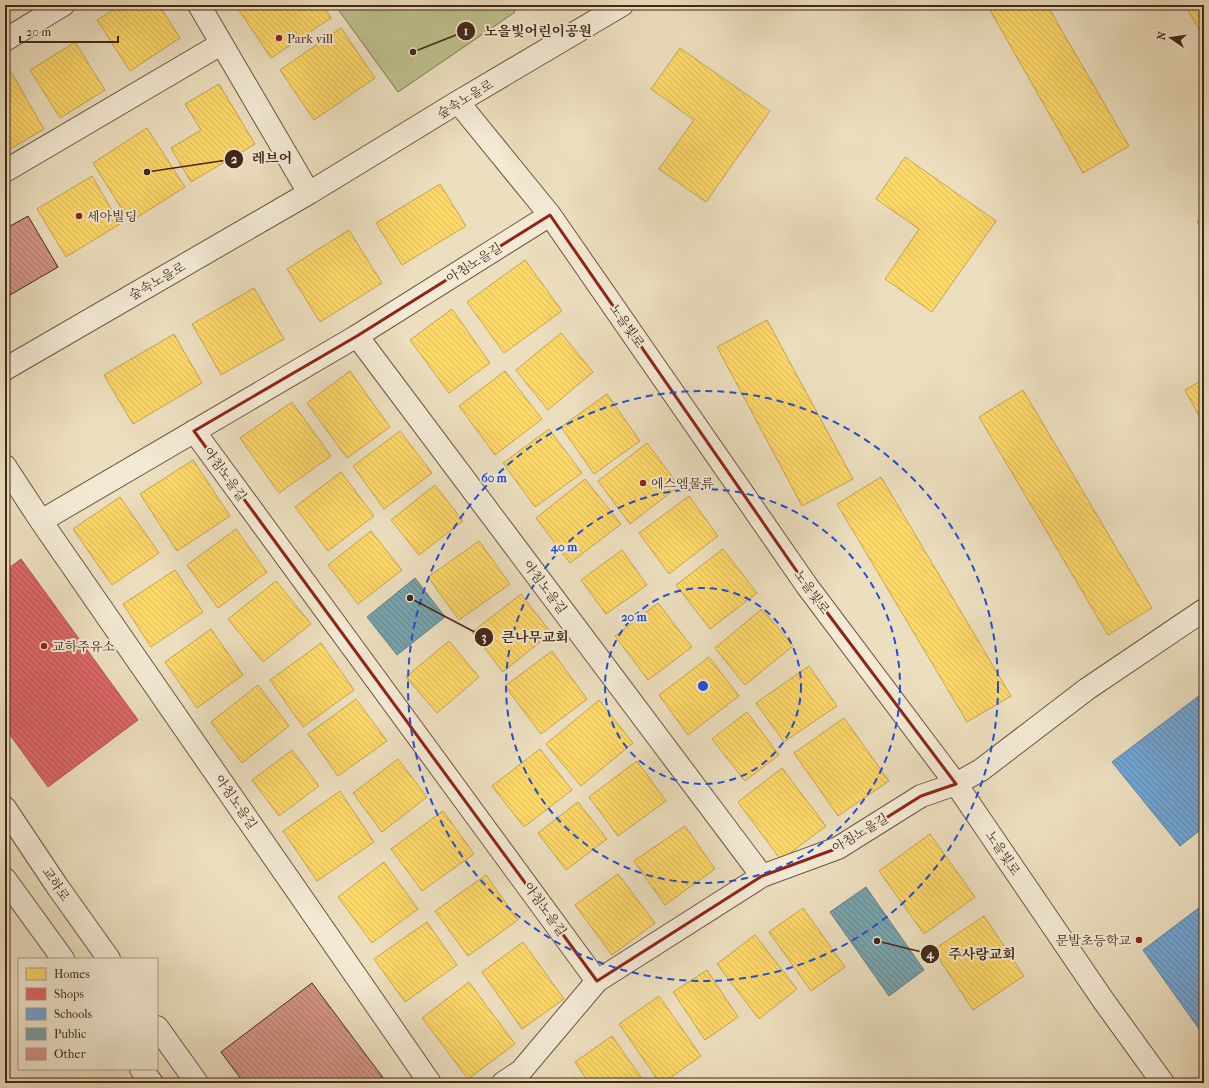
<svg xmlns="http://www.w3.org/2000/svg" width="1209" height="1088" font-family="'IM FELL French Canon','Noto Serif KR',serif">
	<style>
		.green { fill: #bec08e; stroke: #807453 }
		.homes { fill: url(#homes-back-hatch); stroke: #c6a44f }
		.shops { fill: url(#shops-back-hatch); stroke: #b1534f }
		.schools { fill: url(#schools-back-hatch); stroke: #6282a1 }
		.public { fill: url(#public-back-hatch); stroke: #668082 }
		.building { fill: url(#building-back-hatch); stroke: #422818 }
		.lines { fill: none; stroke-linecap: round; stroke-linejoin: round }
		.minor-casing { stroke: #6c5642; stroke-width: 24 }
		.minor { stroke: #f3ead5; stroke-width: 22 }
		.marked { fill: none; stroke: #8f2418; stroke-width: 3; stroke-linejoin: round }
		.ring { fill: none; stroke: #1d4ed8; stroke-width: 2; stroke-dasharray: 7 5 }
		.poi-dot { fill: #8f2418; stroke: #f3ead5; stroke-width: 1.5 }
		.labels { text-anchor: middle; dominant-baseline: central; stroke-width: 4; stroke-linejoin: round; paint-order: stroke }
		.poi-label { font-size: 13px; fill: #422818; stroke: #f3ead5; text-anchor: start }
		.street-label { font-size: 13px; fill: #422818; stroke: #f3ead5 }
		.centre { fill: #1d4ed8; stroke: #f3ead5; stroke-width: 2 }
		.ring-label { font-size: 12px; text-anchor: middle; font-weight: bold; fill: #1d4ed8; stroke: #f3ead5; stroke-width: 4; stroke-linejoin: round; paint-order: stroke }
		.leader { fill: none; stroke: #422818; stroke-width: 1.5 }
		.callout-dot { fill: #422818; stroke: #f3ead5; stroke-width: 1.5 }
		.mark-label { font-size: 12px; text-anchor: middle; font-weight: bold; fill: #fff }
		.callout-label { font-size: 14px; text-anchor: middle; font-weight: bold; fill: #422818; stroke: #f3ead5; stroke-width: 4; stroke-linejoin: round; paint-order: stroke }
	</style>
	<defs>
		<pattern id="homes-back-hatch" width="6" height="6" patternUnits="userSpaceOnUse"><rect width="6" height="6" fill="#ffd966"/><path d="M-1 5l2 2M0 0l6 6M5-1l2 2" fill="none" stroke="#dcba58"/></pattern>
		<pattern id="shops-back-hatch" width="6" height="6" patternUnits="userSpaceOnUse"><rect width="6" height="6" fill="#e06666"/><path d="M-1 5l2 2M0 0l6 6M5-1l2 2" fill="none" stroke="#b75453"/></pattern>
		<pattern id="schools-back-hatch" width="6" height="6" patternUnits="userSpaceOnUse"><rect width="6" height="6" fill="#6fa8dc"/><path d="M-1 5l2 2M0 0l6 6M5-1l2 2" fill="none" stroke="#5d89b1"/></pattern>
		<pattern id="public-back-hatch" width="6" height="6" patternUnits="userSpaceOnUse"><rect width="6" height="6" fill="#76a5af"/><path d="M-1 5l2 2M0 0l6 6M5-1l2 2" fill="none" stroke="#62868d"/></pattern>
		<pattern id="building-back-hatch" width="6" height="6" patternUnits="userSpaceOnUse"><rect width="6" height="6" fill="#d79687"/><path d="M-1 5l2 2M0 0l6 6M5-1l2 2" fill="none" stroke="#b07a6d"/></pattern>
	</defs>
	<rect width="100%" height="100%" fill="#ecdfbf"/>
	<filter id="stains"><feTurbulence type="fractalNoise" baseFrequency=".005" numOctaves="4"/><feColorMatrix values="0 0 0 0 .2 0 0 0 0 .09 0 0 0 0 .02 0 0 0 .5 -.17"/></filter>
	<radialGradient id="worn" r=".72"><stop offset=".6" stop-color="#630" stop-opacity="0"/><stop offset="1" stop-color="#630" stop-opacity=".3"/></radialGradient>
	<path class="green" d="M335,5H510L515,12L398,92Z"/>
	<path class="homes" d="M121,5H159L180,38L130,71L97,20Z
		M247,5H323L331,18L271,58L239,10Z
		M987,5H1047L1129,146L1083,173Z
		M1185,5H1204V38Z
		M341,28L375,78L314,120L280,70Z
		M75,42L105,90L60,118L30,70Z
		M680,48L770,111L706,202L659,169L694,120L651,89Z
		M10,70L44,129L5,152V73Z
		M219,84L255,144L191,182L171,148L201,130L185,104Z
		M147,128L185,187L130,222L93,163Z
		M905,157L996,221L932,312L885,279L919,229L876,199Z
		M92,176L120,224L66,257L37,209Z
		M440,184L466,226L402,265L376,223Z
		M1204,212V227L1197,222Z
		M349,230L382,283L320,322L287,269Z
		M525,260L562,311L504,353L467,302Z
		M254,288L284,339L221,375L192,324Z
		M452,309L490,363L449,393L410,340Z
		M767,320L853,479L802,506L717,347Z
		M561,333L593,372L548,410L516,370Z
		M174,334L202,383L133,424L104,375Z
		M350,371L390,427L347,458L307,403Z
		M505,371L542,419L495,455L459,406Z
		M1204,379V425L1185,390Z
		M1023,390L1152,608L1108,635L979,417Z
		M607,394L640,441L594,474L561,427Z
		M292,402L331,456L279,493L240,438Z
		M549,429L582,473L535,507L503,463Z
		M400,431L432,473L384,509L353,466Z
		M647,443L679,486L630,524L598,481Z
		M193,460L230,516L177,551L140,494Z
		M341,472L374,516L328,551L295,507Z
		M881,477L1011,696L967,722L837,504Z
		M585,479L621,524L570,563L536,518Z
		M435,485L463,521L419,555L391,520Z
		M689,496L718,536L669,574L639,533Z
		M120,497L159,553L112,585L73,529Z
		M236,529L267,572L218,608L187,565Z
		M371,531L402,570L358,604L328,565Z
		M479,541L510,584L459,620L428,577Z
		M723,549L757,593L710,629L676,585Z
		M622,550L647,585L606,614L581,580Z
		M175,570L203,612L151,647L123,604Z
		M276,581L311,624L263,662L228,619Z
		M521,594L551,633L503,672L472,632Z
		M658,603L692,647L648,680L615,636Z
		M762,609L793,646L745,685L715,648Z
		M211,629L243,675L197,708L165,662Z
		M449,641L479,677L437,713L406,677Z
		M321,643L354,690L303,727L270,680Z
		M552,651L587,699L541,734L505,686Z
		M709,657L739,696L688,735L659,695Z
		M809,666L837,706L784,742L756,703Z
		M258,685L289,726L242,763L211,722Z
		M356,699L387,741L338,776L308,734Z
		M599,700L633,743L581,786L546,744Z
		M747,712L779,755L745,781L712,739Z
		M844,718L889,781L838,816L794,753Z
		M540,749L572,790L524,827L492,786Z
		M292,750L319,786L279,816L252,780Z
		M398,759L427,797L382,832L353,793Z
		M637,761L666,801L618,836L589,797Z
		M782,768L826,826L781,860L738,802Z
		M340,791L374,842L317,881L283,831Z
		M578,802L607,839L566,870L538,833Z
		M443,811L474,854L422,891L391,849Z
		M685,826L715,869L665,905L634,861Z
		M930,834L975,897L924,934L879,871Z
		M384,862L418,909L372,943L338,897Z
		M618,874L655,923L612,955L575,905Z
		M486,875L518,920L468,956L435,911Z
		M803,908L845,967L811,991L769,932Z
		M984,916L1024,976L973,1010L933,950Z
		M427,922L457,965L405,1002L374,959Z
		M755,935L797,989L759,1019L717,964Z
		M523,942L564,999L522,1029L482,972Z
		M707,970L738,1017L705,1040L673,992Z
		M469,982L515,1044L468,1079L422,1018Z
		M659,996L701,1056L663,1083H660L619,1024Z
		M612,1036L645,1083H589L575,1062Z
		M574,1077L578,1083H564Z"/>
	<path class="shops" d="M21,559L138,720L48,787L5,728V571Z"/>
	<path class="schools" d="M1204,692V827L1180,846L1112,762Z
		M1204,904V1036L1143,950Z"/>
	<path class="public" d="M415,578L445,617L397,655L367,617Z
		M866,887L924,970L889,996L830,912Z"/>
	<path class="building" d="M28,216L58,267L5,298V229Z
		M312,983L387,1083H244L221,1052Z"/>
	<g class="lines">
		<defs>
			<path id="minor" d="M199,5L309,193
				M5,40L63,5
				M458,102L550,215L807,586L956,784L1103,1000L1163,1083
				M5,171L221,44
				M357,336L762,876
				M5,369L309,193L458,102L622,5
				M194,431L597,981
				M5,466L41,521L430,1083
				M41,521L357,336L550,215
				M5,808L57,886L109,959
				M5,879L63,959
				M157,1027L197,1083
				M141,1069L152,1083
				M503,1083L521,1071L597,981L762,876L838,848L921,796L956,784L981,770L1087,689L1204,610"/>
		</defs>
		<use href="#minor" class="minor-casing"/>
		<use href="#minor" class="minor"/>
	</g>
	<path class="marked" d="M550,215L807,586L956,784L921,796L838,848L762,876L597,981L194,431L357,336Z"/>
	<g class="ring">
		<circle cx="703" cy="686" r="98"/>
		<circle cx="703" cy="686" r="197"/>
		<circle cx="703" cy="686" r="295"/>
	</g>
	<g class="poi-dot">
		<circle cx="279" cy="38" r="4"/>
		<circle cx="79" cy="216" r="4"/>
		<circle cx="643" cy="483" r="4"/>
		<circle cx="44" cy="646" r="4"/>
		<circle cx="1139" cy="940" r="4"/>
	</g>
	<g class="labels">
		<g class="poi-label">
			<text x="287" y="38">Park vill</text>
			<text x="87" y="216">세아빌딩</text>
			<text x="651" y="483">에스엠물류</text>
			<text x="52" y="646">교하주유소</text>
			<text x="1131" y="940" text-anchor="end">문발초등학교</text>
		</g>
		<g class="street-label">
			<text transform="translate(465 99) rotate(-31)">숲속노을로</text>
			<text transform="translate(474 263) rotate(-32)">아침노을길</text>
			<text transform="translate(157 281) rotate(-30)">숲속노을로</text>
			<text transform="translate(627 326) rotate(55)">노을빛로</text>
			<text transform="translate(225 474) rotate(54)">아침노을길</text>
			<text transform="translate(545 587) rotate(53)">아침노을길</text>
			<text transform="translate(812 592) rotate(54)">노을빛로</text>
			<text transform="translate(236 802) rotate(55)">아침노을길</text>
			<text transform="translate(860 833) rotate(-31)">아침노을길</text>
			<text transform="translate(1003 853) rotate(56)">노을빛로</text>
			<text transform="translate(56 884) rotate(56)">교하로</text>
			<text transform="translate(545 909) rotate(54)">아침노을길</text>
		</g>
	</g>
	<circle cx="703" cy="686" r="6" class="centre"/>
	<g class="ring-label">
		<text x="494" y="482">60 m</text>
		<text x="564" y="551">40 m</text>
		<text x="634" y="621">20 m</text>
	</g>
	<path class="leader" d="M413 52L466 31M147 172L234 159M410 598L484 637M877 941L930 954"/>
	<g class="callout-dot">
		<circle cx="413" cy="52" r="4"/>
		<circle cx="147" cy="172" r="4"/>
		<circle cx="410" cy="598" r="4"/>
		<circle cx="877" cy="941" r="4"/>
		<circle cx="466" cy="31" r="10"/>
		<circle cx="234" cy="159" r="10"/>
		<circle cx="484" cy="637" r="10"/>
		<circle cx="930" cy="954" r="10"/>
	</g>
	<g class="mark-label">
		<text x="466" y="35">1</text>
		<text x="234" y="163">2</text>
		<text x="484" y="641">3</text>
		<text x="930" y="958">4</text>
	</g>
	<g class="callout-label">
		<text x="538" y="36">노을빛어린이공원</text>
		<text x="272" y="163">레브어</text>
		<text x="535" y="642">큰나무교회</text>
		<text x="982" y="959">주사랑교회</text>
	</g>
	<rect width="1209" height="1088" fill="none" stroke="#ecdfbf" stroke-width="20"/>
	<rect x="6" y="6" width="1197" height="1076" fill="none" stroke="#422818" stroke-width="2"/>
	<rect x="10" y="10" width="1189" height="1068" fill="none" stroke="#422818"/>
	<rect x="18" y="958" width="140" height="112" fill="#f3ead5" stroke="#ac9c89"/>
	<rect x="26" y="968" width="20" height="12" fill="#ffd966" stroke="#ac9c89"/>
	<text x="54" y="978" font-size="12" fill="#422818">Homes</text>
	<rect x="26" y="988" width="20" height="12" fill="#e06666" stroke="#ac9c89"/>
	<text x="54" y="998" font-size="12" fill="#422818">Shops</text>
	<rect x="26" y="1008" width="20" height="12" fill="#6fa8dc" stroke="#ac9c89"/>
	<text x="54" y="1018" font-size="12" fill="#422818">Schools</text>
	<rect x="26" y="1028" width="20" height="12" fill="#76a5af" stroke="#ac9c89"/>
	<text x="54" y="1038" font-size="12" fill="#422818">Public</text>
	<rect x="26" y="1048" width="20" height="12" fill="#d79687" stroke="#ac9c89"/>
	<text x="54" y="1058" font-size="12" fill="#422818">Other</text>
	<g transform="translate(1171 38) rotate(283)" stroke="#f3ead5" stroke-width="3" paint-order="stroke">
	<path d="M0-3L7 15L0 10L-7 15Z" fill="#422818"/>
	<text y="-6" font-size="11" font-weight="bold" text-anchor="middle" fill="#422818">N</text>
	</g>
	<path d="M20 36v6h98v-6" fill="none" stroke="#422818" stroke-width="2"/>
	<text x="26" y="36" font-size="12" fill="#422818" stroke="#f3ead5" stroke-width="3" paint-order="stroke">20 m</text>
	<rect width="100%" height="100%" filter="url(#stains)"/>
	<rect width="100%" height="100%" fill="url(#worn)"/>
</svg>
